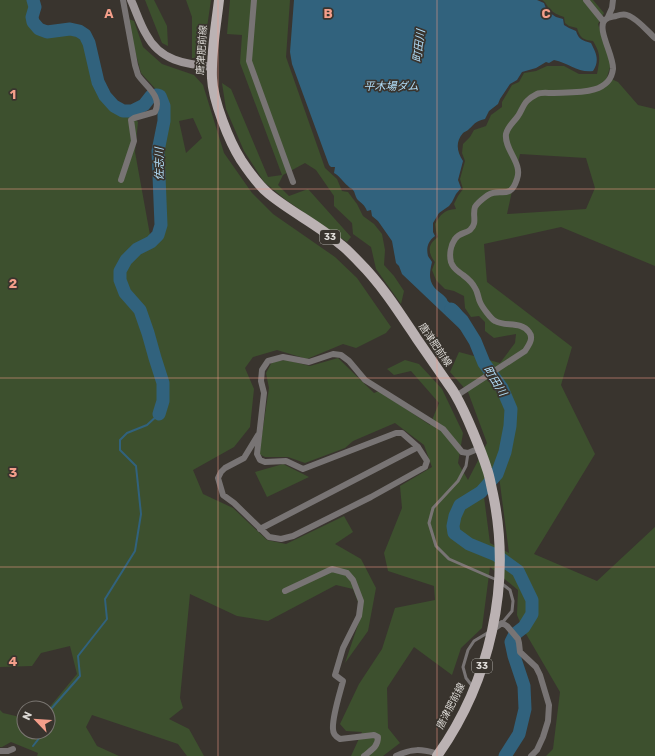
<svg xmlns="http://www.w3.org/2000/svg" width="655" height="756" font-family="Rubik,'Noto Sans JP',sans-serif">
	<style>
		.green { fill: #3d502e; fill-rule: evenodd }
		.water { fill: #31627d }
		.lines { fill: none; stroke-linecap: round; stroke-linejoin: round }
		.stream { stroke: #31627d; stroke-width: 2 }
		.river { stroke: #31627d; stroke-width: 13 }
		.lane { stroke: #787474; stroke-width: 3 }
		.street { stroke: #787474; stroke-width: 6 }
		.secondary { stroke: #9e9798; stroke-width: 8 }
		.primary { stroke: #bbb2b3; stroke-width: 10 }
		.grid { fill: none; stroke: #f49e8a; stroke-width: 1; stroke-opacity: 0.55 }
		.labels { text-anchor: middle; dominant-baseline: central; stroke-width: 3.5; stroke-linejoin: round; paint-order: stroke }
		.shield { fill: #39342e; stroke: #aba8a3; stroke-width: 1 }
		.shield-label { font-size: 9px; font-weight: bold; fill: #dcd9d5 }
		.street-label { font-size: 10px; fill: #dcd9d5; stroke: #39342e }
		.water-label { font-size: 11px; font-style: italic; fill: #b3dffa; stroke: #39342e }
		.grid-label { font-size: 13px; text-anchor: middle; font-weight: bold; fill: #f49e8a; stroke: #39342e; stroke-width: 3.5; stroke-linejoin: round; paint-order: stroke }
	</style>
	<rect width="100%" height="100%" fill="#39342e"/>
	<path class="green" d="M0,0H30V1L28,16L32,25L47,35H74L87,45L99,93L111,108L130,114L138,122L135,152L150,235L153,240L161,237V152L169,114L162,96L141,73L126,18L134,21L143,47L162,64L194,75L203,85L224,153L252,193L273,214L335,257L357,278L391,327L386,333L356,348L343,344L307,359L277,350L253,357L245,368L254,389L250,427L234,447L193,470L203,494L233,508L267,540L286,544L344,516L353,532L335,544L361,559L376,588L368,631L345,663L362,613L353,589L336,585L268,621L237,616L190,594L180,698L183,708L169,719L189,729L204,756H187L178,744L92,715L86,727L97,746L119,756H37L38,753L11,742L2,747H0V710L3,713L24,718V732H48V709L77,674L70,646L41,653L32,666L0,667ZM193,118L202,138L186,153L179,121Z
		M145,0H154L167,26L168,46L162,43Z
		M186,0H211L204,48L198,58H192V17Z
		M230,0H290L286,57L325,168L337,179L342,191L348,192L357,204L363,216L374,224L382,234L385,250L384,265L394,276L404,291L401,304L376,269L371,247L353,234L352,223L334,206V196L316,170L305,163L283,175L278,185L289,196L308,189L351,237L347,242L286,200L264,182L244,151L226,109L222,83L231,89L268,177L282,175L240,63L242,35L227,34Z
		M542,0H593L604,13L598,24L611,64L607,77L618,82L638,105L655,109V266L561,227L484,244L487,282L572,347L561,385L595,454L534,554L597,581L655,527V756H546L553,749L560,692L522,627L517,615L518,590L490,567L482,628L461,648L452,675L414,647L387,688L388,728L400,743L383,756H351L362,732L346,731L340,724L359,684L382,649L395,608L435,600L434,586L388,571L384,553L402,508L400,486L432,467L424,445L395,423L353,441L345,448L305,463L288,457H265L259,454L269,388L266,373L272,362L286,360L310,366L338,358L374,393L379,391L430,425L439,403L411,371L394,375L387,369L405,360L419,364L442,389L463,433L458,463L468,480L487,443L468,392L450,372L459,352L500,363L515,343L516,334L494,338L485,331V322L479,316L471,317L465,308L464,296L454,291L445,289L436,280L432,270L435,262C427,252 428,244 438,237L436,231L435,224C441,214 444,210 456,209L454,204L458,196L463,189L460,179L465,161L462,153L463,144L470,137L474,130L486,126L491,115L502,107V102L512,85L519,82L524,73L536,71L547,66H564L579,74H597C600,59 601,54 593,41C583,40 580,38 577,28L569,26L565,23L564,17C558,15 553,13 549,8C546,5 546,2 542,0ZM520,154L586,158L595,188L586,209L507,214ZM499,476L509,553L490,543L484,497Z
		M283,464L309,477L267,497L255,472Z"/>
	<path class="water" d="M294,0H537L544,3L547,11L556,17L563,19L564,25L569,28L576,31C579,40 582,40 591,43C596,53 600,60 593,71C578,73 569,63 554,60L549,63L546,62L536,68L522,72L517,80L510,84L500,99L498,104L489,111L485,119C474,122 476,123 468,130C467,131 464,132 463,133C455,142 457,152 463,161L458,180L461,188L456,194L452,202L449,206L439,213L433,223V232L435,236C428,241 426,248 428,256C428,256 432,262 432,262C430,271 428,279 434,287C437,291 442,293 446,298C448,300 446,300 450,303C451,304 454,303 455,304C461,308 464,314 465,320L458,324L461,330L402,274L399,266L396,263L392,241L378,221L372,216L371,210L367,211C365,205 361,203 357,199C355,196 355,192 353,190C352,188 349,188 348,186C343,182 340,176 334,173L335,167H331L329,165L292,64L290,52Z"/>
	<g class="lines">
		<path class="stream" d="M48,723L51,709L80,676L78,656L107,619L105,599L135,551L141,514L136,466L120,450V440L127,433L147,425L159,414
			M33,746L44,732"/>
		<path class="river" d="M33,0L35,7L32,17L33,22L39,29L47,32L70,29L79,31L85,35L89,43L98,82L105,96L114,106L123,111H132L144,105L151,96L157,95L160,96L164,106V121L158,151L161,225L158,235L151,242L137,249L126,260L120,271V280L125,293L140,310L148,333L155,358L163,383V401L159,414
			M451,309L462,320L475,341L484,363L502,388L511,409L510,426L505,452L497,474L481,492L460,505L455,516L453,526L454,533L469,544L496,555L518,571L532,600V614L524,627L515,634L511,642L514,656L524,686L525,709L519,734L505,756"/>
		<path class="lane" d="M468,453L466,466L458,481L433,508L429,523L436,546L449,559L497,580
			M501,583L510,590L513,601L512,611L502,623
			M473,687L466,678L463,667L468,650L474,641L489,632"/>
		<path class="street" d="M254,0L249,61L293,182
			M586,0L603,21
			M608,17L612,8L613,0
			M121,180L134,141L131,120L134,118L155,112C163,96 145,86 138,75C137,72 136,68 135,65L123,0
			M456,396L525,351C529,345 534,338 529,332C521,321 505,327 495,321C491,319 482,307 480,302C478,298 478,292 475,288C473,284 467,278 463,275C458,271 453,269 451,262C449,254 451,245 455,239C460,232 465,234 470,230C478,223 472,215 475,207C478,202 484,198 488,195C501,187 510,201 517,179C523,163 504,150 506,134C508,126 514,122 518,116C521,112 523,105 527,101C530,98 535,95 537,94C541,92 548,93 552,93C573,92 610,96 613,69C614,56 596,28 605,20C608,17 612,17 616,16C619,15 624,14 627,15C637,18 648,32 655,38
			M258,435L244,458L225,468L221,472L218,478L223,495L234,503L269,537L281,539L293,536L371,497L425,467L427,461L418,447L402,433H396L303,469L286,461L265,462L260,460L257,454L264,393L261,381L262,370L268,361L283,357L309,362L333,354L341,355L349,361L365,380L443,429L462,452L468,453L480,448
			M260,529L418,447
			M285,591L332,569L347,573L353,580L361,601L359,616L343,648L335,675L343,681C340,693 332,717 333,729C333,734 336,737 340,739L374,735L378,737C378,747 371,750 364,756
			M492,630L502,623L507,626L518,639L519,643L520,652L536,667L540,675L549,705L548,721L543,737L537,750L531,756
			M0,751H8L13,749
			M396,756C412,748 422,749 438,754"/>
		<path class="secondary" d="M131,0C136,11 140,24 146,34C160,61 185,64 212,67"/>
		<path class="primary" d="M219,0C216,26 211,52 212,78C213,101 229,141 241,160C249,172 258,185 269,194C291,212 318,225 340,244C347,249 353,256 359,262C382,285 399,312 417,339C426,352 435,365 444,378C448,384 453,390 456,396C463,408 468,420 473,432C478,444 483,456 487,469C490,477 491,486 493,494C512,584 490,682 437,756"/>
	</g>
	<path class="grid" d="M218,0V756M437,0V756M0,189H655M0,378H655M0,567H655"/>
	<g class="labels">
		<g class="shield">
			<rect x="320" y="230" width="20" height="14" rx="3"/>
			<rect x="472" y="659" width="20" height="14" rx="3"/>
		</g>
		<g class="shield-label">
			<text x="330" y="237">33</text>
			<text x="482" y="666">33</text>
		</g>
		<g class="street-label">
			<text transform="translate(202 50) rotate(-86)">唐津肥前線</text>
			<text transform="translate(435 345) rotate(56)">唐津肥前線</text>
			<text transform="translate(451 706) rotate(-63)">唐津肥前線</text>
		</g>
		<g class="water-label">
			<text transform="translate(419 46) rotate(-83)">町田川</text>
			<text x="391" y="86">平木場ダム</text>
			<text transform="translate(159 164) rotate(-90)">佐志川</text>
			<text transform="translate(495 381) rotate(58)">町田川</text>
		</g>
	</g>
	<g class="grid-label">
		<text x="109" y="18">A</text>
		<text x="328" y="18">B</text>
		<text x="546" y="18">C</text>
		<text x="13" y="99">1</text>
		<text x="13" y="288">2</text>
		<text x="13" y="477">3</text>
		<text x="13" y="666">4</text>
	</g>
	<g transform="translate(36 720) rotate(295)"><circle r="19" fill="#39342e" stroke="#7a7671"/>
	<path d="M0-3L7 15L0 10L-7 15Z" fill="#f49e8a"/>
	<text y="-6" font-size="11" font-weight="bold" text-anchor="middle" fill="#dcd9d5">N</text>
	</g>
</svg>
